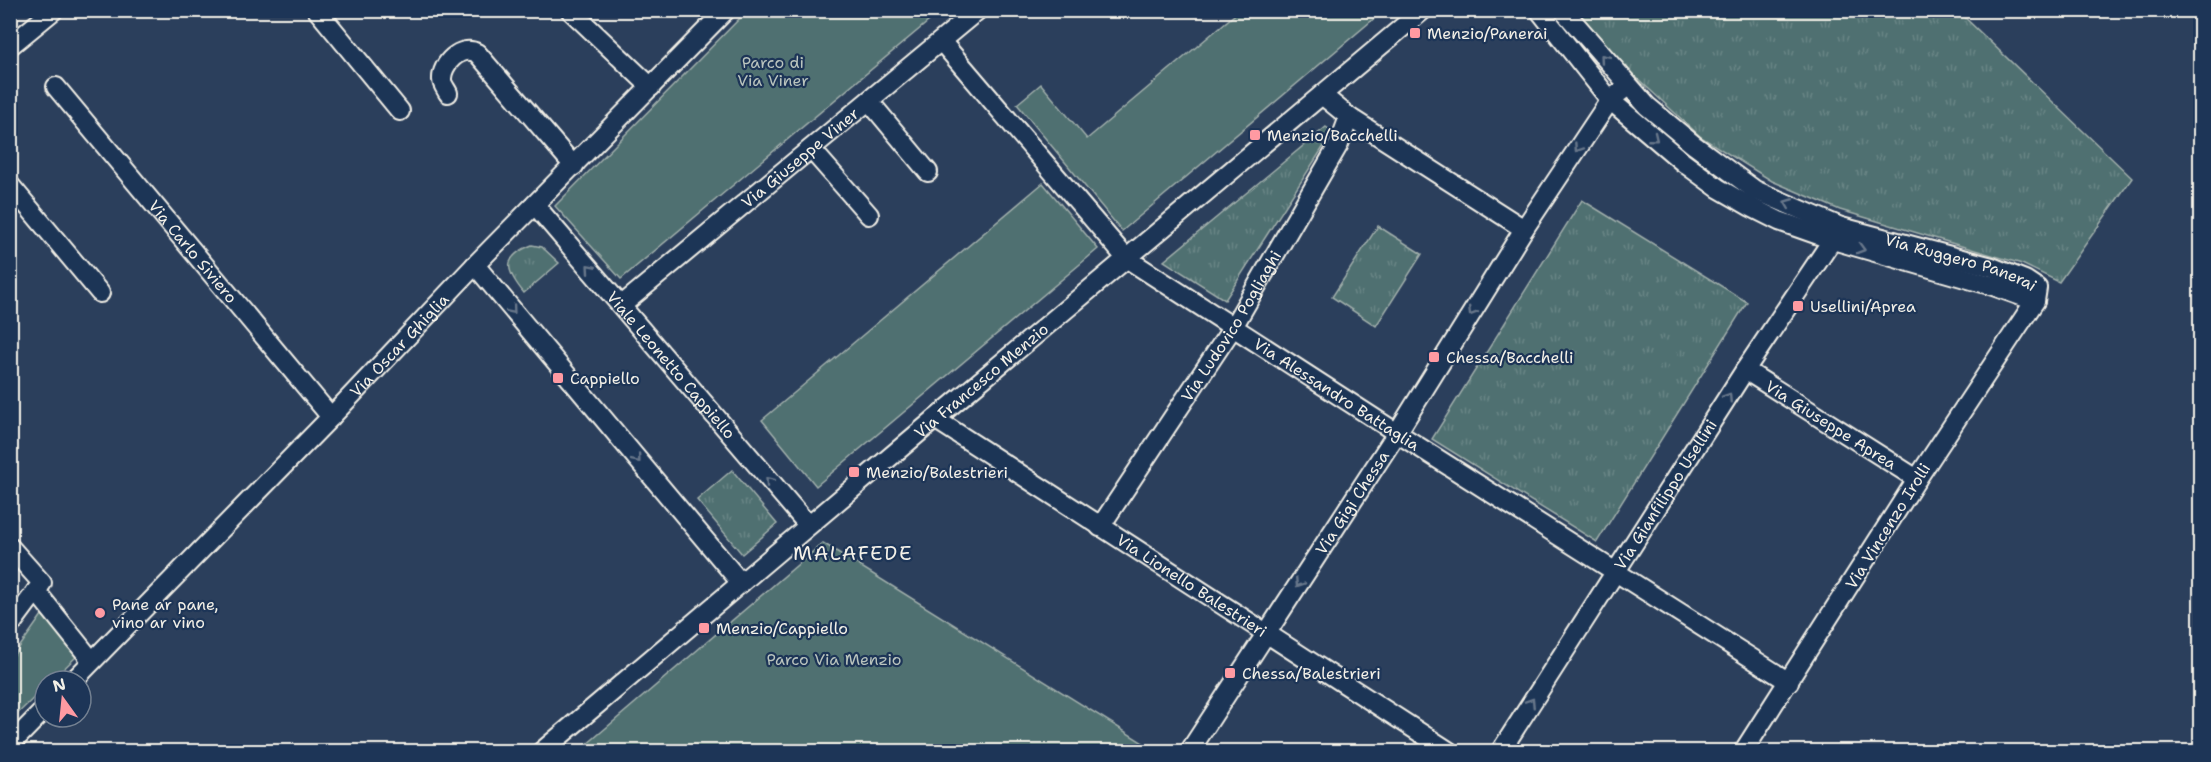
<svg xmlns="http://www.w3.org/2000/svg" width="2211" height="762" font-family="'Shantell Sans',sans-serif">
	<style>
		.grass { fill: url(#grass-tufts); stroke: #a2b0ac; stroke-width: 1.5 }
		.park { fill: #4f7071; stroke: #a2b0ac; stroke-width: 1.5 }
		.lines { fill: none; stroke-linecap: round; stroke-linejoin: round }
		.minor-casing { stroke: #f4f1e8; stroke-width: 22 }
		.minor { stroke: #1d3557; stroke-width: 18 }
		.oneway { stroke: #68778a }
		.poi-dot { fill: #ff9aa2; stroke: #1d3557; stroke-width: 2 }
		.labels { text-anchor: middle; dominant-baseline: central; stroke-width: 4.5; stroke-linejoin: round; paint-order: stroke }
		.poi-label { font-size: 16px; fill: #f4f1e8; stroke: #1d3557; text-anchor: start }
		.park-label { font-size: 16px; fill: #bac4be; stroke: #1d3557 }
		.street-label { font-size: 16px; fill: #f4f1e8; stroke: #1d3557 }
		.quarter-label { font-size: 20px; letter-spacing: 1.5px; fill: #f4f1e8; stroke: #1d3557 }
	</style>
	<defs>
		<pattern id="grass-tufts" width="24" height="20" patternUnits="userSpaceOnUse" patternTransform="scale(1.5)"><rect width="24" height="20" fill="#4f7071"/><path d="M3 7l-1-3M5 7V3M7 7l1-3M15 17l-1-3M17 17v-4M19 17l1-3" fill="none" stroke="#698585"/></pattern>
	</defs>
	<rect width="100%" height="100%" fill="#2b3f5c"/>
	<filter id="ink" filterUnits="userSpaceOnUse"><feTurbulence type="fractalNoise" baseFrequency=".0167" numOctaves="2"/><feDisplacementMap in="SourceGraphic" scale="12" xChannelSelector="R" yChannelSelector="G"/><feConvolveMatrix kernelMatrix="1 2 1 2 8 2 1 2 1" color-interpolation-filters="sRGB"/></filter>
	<g filter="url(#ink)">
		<path class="grass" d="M1576,11H1958L2132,178L2059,282L2022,264L1840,210L1772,181L1701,137L1611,54Z
			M1326,127L1333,132L1225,300L1164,261Z
			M1582,200L1747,302L1597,542L1432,439Z
			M1378,226L1422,254L1376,326L1332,297Z
			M532,245L542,247L559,263L524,293C505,270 502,257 532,245Z
			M732,470L777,524L742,554L697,500Z"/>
		<path class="park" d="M747,11H941L621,279L555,206Z
			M1239,11H1383L1122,231L1017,104L1041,84L1087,139Z
			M1043,183L1098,249L816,486L762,420Z
			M823,543L1156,751H579Z
			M42,615L78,655L51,681H45V687L11,720V659Z"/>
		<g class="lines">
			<defs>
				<g id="minor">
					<path d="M317,10L400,111"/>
					<path d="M570,10L651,87"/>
					<path d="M1539,10L1610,100L1684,163L1718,188L1751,207L1779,221L1833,240L1993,286L2035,301"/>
					<path id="s1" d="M1563,10L1647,106L1694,145L1755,190L1841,227L1992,267L2025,280L2037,288L2035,301L1917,479L1743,752"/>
					<path id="s2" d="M941,41L1126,258L1397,433L1789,682"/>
					<path d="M10,46L54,10"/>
					<path id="s3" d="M56,87L331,417"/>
					<path d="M448,93C446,89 442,84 442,80C441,64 461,44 477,53L574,166"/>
					<path d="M1322,95L1349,117L1524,229"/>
					<path d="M869,101L928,172"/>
					<path d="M811,149L869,215"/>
					<path d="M10,185L100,293"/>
					<path id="s4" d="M535,205L808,525"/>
					<path d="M475,265L741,583"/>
					<path id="s5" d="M622,305L978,10"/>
					<path id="s6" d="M1745,370L1917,479"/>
					<path id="s7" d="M935,419L1450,752"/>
					<path id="s8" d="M1100,527L1233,327L1339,144L1349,117"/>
					<path d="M10,547L42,583L10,626"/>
					<path d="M36,591L92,661"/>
					<path id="s9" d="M73,681L331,417L475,265L726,10"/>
					<path d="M10,745L45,709"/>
					<path id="s10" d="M541,752L935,419L1423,10"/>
					<path id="s11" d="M1189,752L1397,433L1524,229L1610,100L1628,86"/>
					<path id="s12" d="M1500,752L1745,370L1841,227"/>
				</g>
			</defs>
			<use href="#minor" class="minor-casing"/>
			<use href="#minor" class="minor"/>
		</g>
		<defs><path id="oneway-chevron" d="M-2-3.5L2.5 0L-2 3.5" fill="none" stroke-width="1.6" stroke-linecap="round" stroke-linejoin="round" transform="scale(1.5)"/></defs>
		<g class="oneway">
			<use href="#oneway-chevron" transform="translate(1604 58) rotate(-130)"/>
			<use href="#oneway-chevron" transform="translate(1654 138) rotate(39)"/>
			<use href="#oneway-chevron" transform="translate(1578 148) rotate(124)"/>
			<use href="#oneway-chevron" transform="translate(1788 203) rotate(-158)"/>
			<use href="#oneway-chevron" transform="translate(1861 249) rotate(16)"/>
			<use href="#oneway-chevron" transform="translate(590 268) rotate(-131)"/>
			<use href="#oneway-chevron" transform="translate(512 310) rotate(50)"/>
			<use href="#oneway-chevron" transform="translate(1472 312) rotate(122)"/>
			<use href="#oneway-chevron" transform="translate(1728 397) rotate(-57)"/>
			<use href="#oneway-chevron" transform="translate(637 459) rotate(50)"/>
			<use href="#oneway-chevron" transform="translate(769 481) rotate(-131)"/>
			<use href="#oneway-chevron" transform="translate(1299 583) rotate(123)"/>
			<use href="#oneway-chevron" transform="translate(1531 702) rotate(-57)"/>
		</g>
	</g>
	<g class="poi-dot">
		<rect x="1409" y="27" width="12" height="12" rx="3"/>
		<rect x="1249" y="129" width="12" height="12" rx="3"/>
		<rect x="1792" y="300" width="12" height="12" rx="3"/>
		<rect x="1428" y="351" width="12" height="12" rx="3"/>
		<rect x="552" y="372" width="12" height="12" rx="3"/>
		<rect x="848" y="466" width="12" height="12" rx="3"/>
		<circle cx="100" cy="613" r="6"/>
		<rect x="698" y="622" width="12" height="12" rx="3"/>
		<rect x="1224" y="667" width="12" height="12" rx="3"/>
	</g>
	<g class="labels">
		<g class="poi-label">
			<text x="1427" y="33">Menzio/Panerai</text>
			<text x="1267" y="135">Menzio/Bacchelli</text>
			<text x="1810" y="306">Usellini/Aprea</text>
			<text x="1446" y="357">Chessa/Bacchelli</text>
			<text x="570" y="378">Cappiello</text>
			<text x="866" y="472">Menzio/Balestrieri</text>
			<text x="112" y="604">Pane ar pane,<tspan x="112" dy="18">vino ar vino</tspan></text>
			<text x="716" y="628">Menzio/Cappiello</text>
			<text x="1242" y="673">Chessa/Balestrieri</text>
		</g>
		<g class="park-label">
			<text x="773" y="62">Parco di<tspan x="773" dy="18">Via Viner</tspan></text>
			<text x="834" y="659">Parco Via Menzio</text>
		</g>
		<g class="street-label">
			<text stroke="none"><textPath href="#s5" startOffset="231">Via Giuseppe Viner</textPath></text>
			<text stroke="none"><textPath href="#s3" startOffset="214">Via Carlo Siviero</textPath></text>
			<text stroke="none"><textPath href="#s1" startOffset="483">Via Ruggero Panerai</textPath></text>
			<text stroke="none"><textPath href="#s8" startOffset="240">Via Ludovico Pogliaghi</textPath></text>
			<text stroke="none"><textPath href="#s9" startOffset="468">Via Oscar Ghiglia</textPath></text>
			<text stroke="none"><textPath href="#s4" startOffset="210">Viale Leonetto Cappiello</textPath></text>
			<text stroke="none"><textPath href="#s10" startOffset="576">Via Francesco Menzio</textPath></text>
			<text stroke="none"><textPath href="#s2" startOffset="536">Via Alessandro Battaglia</textPath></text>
			<text stroke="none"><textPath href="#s6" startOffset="102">Via Giuseppe Aprea</textPath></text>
			<text stroke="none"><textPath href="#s12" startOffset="306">Via Gianfilippo Usellini</textPath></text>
			<text stroke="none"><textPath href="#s11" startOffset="298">Via Gigi Chessa</textPath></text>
			<text transform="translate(1888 526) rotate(-58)">Via Vincenzo Irolli</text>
			<text stroke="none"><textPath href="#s7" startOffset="306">Via Lionello Balestrieri</textPath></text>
		</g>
		<g class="quarter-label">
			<text x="853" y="553">MALAFEDE</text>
		</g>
	</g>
	<rect width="2211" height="762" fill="none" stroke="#1d3557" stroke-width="36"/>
	<rect x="18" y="18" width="2175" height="726" fill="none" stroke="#f4f1e8" stroke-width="2" filter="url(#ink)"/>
	<g transform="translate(63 699) rotate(345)"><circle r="28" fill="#1d3557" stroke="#738091" stroke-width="1.5"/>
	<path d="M0-4.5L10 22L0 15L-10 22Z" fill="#ff9aa2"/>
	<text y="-9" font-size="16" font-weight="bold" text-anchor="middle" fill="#f4f1e8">N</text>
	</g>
</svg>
